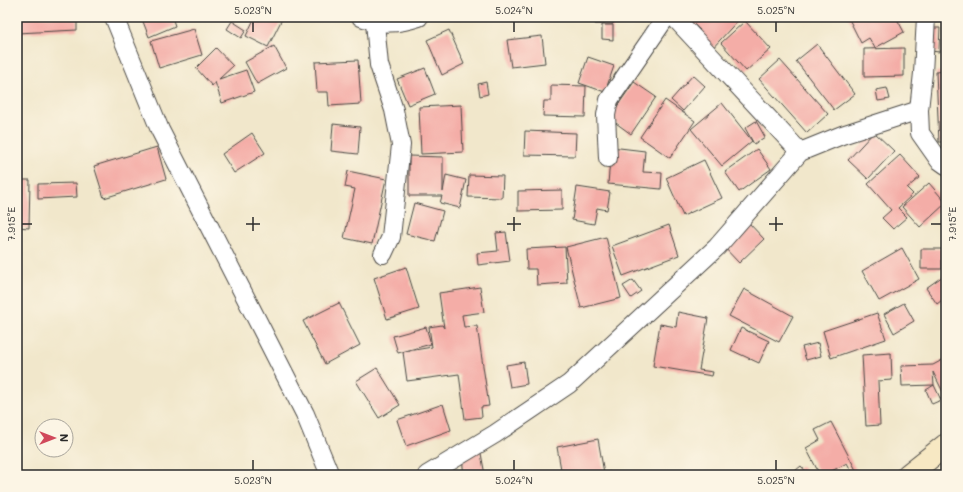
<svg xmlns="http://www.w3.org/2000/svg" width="963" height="492" font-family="Mali,sans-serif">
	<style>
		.building { fill: #f4ada7 }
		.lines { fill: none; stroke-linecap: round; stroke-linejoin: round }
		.street-casing { stroke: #494743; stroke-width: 20 }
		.secondary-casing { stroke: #494743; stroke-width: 24 }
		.street { stroke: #fff; stroke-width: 18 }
		.secondary { stroke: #f7e8c3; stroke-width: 22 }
		.ticks { fill: none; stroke: #2b2b2b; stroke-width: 1.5 }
		.neatline { fill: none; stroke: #2b2b2b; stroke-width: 1.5 }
		.ticks-label { font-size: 10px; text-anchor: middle; fill: #2b2b2b }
	</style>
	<rect width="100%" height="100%" fill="#fcf5e5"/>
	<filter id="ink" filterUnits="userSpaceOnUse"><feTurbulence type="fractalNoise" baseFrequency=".025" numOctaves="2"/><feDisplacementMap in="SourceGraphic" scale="8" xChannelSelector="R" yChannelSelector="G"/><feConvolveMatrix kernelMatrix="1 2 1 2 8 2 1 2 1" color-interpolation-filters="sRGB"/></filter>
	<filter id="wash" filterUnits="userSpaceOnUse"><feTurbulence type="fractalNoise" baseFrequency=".012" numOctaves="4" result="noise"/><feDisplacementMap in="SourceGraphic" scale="16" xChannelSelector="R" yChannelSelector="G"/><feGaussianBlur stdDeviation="0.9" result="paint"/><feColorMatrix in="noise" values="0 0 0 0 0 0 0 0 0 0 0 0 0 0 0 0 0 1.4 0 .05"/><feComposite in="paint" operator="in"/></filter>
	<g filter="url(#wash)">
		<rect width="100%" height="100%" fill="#f1e7cb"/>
		<g id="blocks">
			<path class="building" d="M17,17H77V30L17,33Z
				M146,17H172L175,26L149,37L142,19Z
				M255,17H283L268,47L246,36Z
				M595,17H613V24H595Z
				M689,17H741L710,51L694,36L700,30L688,19Z
				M848,17H896L904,32L875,48L869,38L861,43Z
				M232,21L246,30L241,38L227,29Z
				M745,21L771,49L746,71L721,43Z
				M602,25H613V40L602,39Z
				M933,28H940L939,52L931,51Z
				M194,29L202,55L159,68L151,41Z
				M449,30L464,64L442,75L427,40Z
				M542,36L545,63L511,67L507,40Z
				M817,44L855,94L834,110L796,61Z
				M274,46L286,68L257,84L245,62Z
				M216,48L233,66L219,79L246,70L254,92L222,103L215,82L212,86L196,68Z
				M904,48V76L864,77V49Z
				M588,57L614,66L605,92L579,83Z
				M358,60L361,104L329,106L328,92H317L315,62Z
				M780,60L828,114L807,133L759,79Z
				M425,68L435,94L408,105L397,79Z
				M946,71V142H939L936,72Z
				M693,75L705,86L683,111L671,100Z
				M486,82L488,94L480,96L478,84Z
				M634,82L656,97L631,134L609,118Z
				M551,85L586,86L585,117L543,116L544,101H551Z
				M887,88L890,99L878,101L876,90Z
				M665,100L695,121L670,158L640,137Z
				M722,103L752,141L722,166L691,129Z
				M461,105L463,152L421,154L419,107Z
				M756,121L765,137L754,144L745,128Z
				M333,124L360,127L358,154L331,151Z
				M525,131L576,133L575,156L524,155Z
				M874,132L894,151L868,179L848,160Z
				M252,133L265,153L234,173L222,154Z
				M157,147L166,179L104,198L94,166Z
				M611,147L645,151L643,172L662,173L661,189L608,184Z
				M757,149L771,169L739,192L725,172Z
				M900,155L920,177L907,188L913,194L898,208L907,217L893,229L882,218L891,210L868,184Z
				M409,156L443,157V192L446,175L466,180L460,208L440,203L442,196H409Z
				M704,160L722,198L683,216L666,178Z
				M348,171L386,179L372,244L344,238L355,189L345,187Z
				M469,175L503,176L502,198L468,197Z
				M17,180H30L29,228L17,227Z
				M76,183L77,197L38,199V184Z
				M929,183L946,203L920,227L902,207Z
				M577,187L610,192L607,210L597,208L594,224L572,220Z
				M562,190V210L518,211V191Z
				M414,203L443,211L435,241L406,234Z
				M748,222L764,239L739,263L723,246Z
				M669,225L679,255L623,276L612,246Z
				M506,232L510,261L478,265L477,253L498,251L496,233Z
				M606,237L621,298L581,308L566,247Z
				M565,247L567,283L537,285L536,269H527L526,249Z
				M902,248L919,279L879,301L862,271Z
				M921,249H942V269H921Z
				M406,267L419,309L387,319L374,278Z
				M946,274V297L937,304L926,288Z
				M633,280L641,291L631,298L623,286Z
				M480,287L484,312L462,315L464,327L477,326L489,406L481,407L482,417L465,419L459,374L407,381L403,352L432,347L429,327L442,325L444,328L439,293Z
				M744,289L793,316L779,342L729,316Z
				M339,303L360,345L325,364L303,321Z
				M904,303L914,321L894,333L884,314Z
				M678,312L708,318L699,370L713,372L712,376L653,366L660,324L676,327Z
				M877,313L886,339L831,358L823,331Z
				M426,327L431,344L398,353L393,336Z
				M741,328L769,341L759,363L731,350Z
				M818,343L821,356L806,360L802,347Z
				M891,353L892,380L878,381L880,425L866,426L862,355Z
				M946,358V398L933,372L934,385L902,386L901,366L933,365Z
				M524,362L527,384L510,387L506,365Z
				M377,368L400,405L379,418L356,381Z
				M934,385L941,400L932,404L926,390Z
				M443,404L451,430L406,446L397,420Z
				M831,422L857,472L853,474L847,463L824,475H820L806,448L820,440L815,430Z
				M598,439L604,473L610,472L611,475H562L557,447Z
				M480,448L485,475H464L461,451Z
				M801,466L809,475H790Z"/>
		</g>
	</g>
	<g filter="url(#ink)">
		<use href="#blocks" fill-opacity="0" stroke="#494743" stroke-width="1"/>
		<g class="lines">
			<defs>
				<path id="street" d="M114,17L160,130L305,414L330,475
					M361,17C381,25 398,24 419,17
					M674,17L800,152
					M926,17L923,73L919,110L920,133L939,160L946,165
					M375,23L379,65L394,110L401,145L391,237L383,254
					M608,158L606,115L609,100L666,17
					M427,475L495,434L569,384L717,247L800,152L842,135L919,110"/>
				<path id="secondary" d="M908,475L946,445"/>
			</defs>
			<use href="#street" class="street-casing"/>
			<use href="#secondary" class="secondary-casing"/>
			<use href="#street" class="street"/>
			<use href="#secondary" class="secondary"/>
		</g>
	</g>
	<path class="ticks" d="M253,22V32M514,22V32M776,22V32M253,217V231M514,217V231M776,217V231M22,224H32M246,224H260M507,224H521M769,224H783M931,224H941M253,460V470M514,460V470M776,460V470"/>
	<rect width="963" height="492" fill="none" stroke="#fcf5e5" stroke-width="44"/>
	<g transform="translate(54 438) rotate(90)"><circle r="19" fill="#fcf5e5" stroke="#a8a49b"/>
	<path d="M0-3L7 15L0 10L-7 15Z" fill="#d1495b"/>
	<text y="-6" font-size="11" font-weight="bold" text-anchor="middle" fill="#2b2b2b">N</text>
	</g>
	<rect x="22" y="22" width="919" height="448" class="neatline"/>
	<g class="ticks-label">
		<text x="253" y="14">5.023°N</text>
		<text x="514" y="14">5.024°N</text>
		<text x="776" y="14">5.025°N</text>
		<text transform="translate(952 224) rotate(-90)" y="4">7.915°E</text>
		<text transform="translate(11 224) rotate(-90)" y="4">7.915°E</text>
		<text x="253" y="484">5.023°N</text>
		<text x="514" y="484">5.024°N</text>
		<text x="776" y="484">5.025°N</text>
	</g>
</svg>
